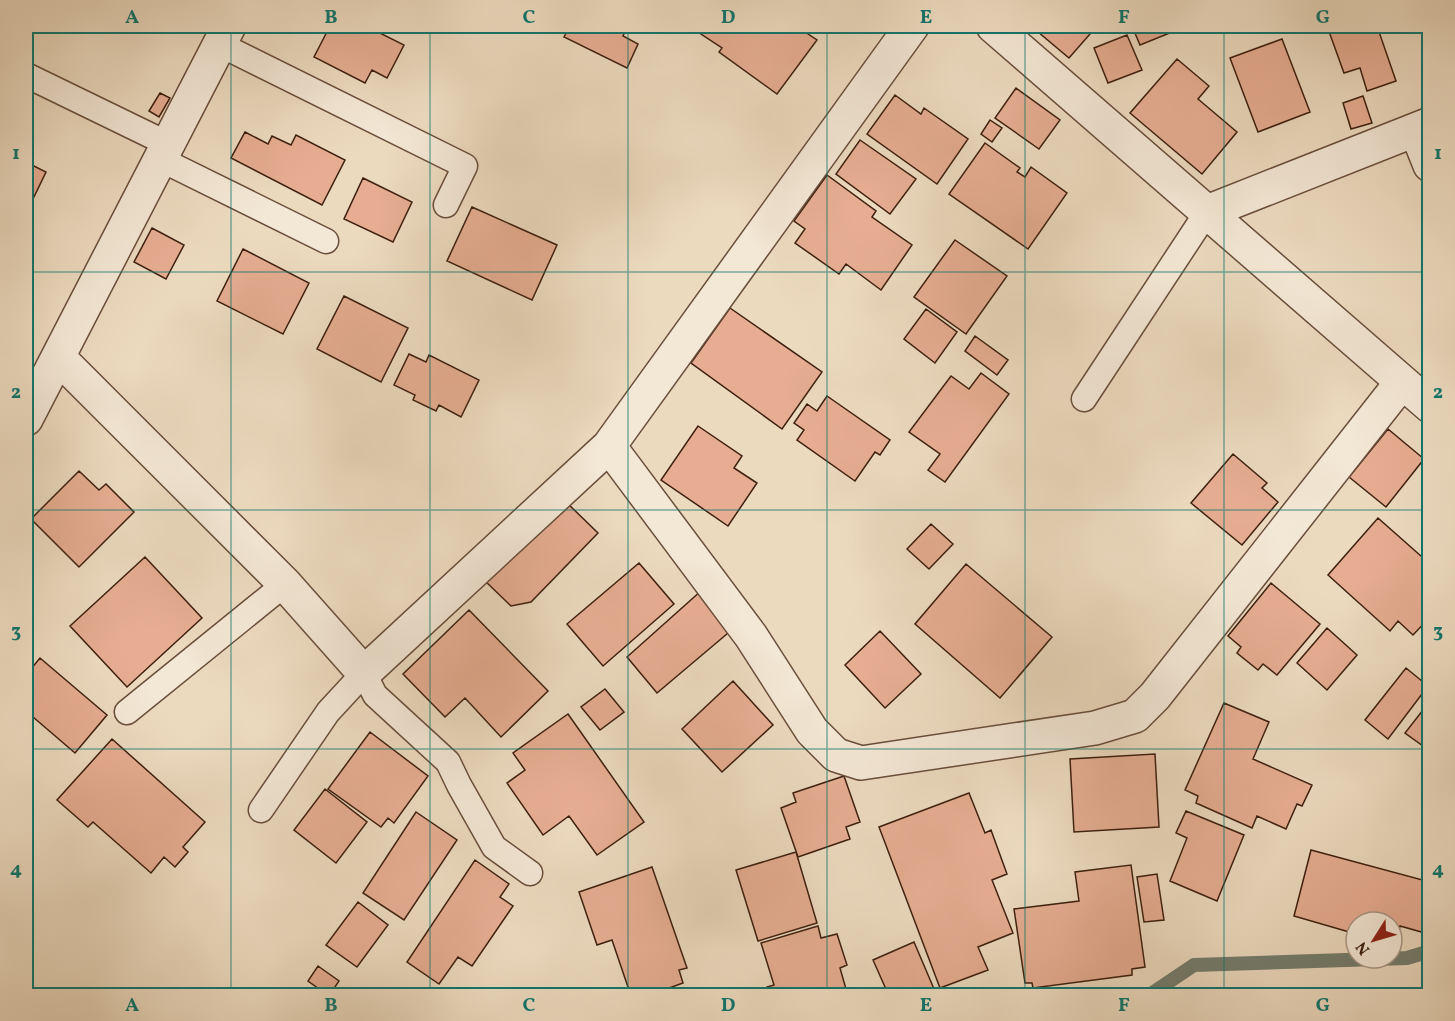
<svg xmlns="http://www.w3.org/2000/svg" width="1455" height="1021" font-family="Vollkorn,serif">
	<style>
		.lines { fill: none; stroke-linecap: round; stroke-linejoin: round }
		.stream { stroke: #747d6e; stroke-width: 14 }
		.building { fill: #e6ad92; stroke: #3d1f0f; stroke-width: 1.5 }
		.lane-casing { stroke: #694e3b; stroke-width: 27 }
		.street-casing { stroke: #694e3b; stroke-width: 36 }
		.lane { stroke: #f3e7d5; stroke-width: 24 }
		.street { stroke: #f3e7d5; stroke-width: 33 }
		.grid { fill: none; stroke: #0f766e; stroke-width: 1.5; stroke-opacity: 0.55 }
		.neatline { fill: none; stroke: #0f766e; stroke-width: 2 }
		.grid-label { font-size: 20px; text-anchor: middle; font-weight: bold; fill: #0f766e }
	</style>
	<rect width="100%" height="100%" fill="#ecdabf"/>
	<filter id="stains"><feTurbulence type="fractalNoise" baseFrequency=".00333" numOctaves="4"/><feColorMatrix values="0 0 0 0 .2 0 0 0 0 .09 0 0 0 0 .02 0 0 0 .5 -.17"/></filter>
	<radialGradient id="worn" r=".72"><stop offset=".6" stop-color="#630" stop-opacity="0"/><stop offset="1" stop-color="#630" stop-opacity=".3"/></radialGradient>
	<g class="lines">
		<path class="stream" d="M1148,996L1194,965L1407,958L1430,951"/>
	</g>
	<path class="building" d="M330,26H366L404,45L387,78L372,70L365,83L314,57Z
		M535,26H553L550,33Z
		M570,26H628L623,36L638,44L627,68L564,37Z
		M703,26H796L817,40L777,94L719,52L722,48L698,32Z
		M1031,26H1097L1069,58Z
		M1132,26H1187L1140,45Z
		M1221,26H1244L1224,33Z
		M1327,26H1377L1396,81L1367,91L1360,68L1344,73Z
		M1127,35L1142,70L1108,83L1094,48Z
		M1282,39L1310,112L1258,132L1230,58Z
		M1177,59L1209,86L1198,99L1237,132L1202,174L1130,113Z
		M1016,88L1060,120L1039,149L995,118Z
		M160,93L170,98L159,117L149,111Z
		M895,95L921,114L924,108L968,139L937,184L867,134Z
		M1363,96L1372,123L1351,129L1343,103Z
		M990,120L1002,128L992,142L981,134Z
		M245,132L268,144L272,136L291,145L296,135L345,160L322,205L231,158Z
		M860,140L916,179L890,214L836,174Z
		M985,143L1020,168L1017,172L1025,177L1031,167L1067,193L1028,249L949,194Z
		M26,162L46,172L32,201L26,198Z
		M827,175L876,211L872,217L912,245L881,290L846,264L839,274L795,243L805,229L794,221Z
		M363,178L412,202L393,242L344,219Z
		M472,207L557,245L532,300L447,261Z
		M152,228L184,245L166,279L134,262Z
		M955,240L1007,276L966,334L914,297Z
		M243,249L309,283L283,334L217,301Z
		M344,296L408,328L381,382L317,349Z
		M730,308L822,372L782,429L691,363Z
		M926,309L957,332L935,363L904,339Z
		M975,336L1008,360L997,375L965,351Z
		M409,354L426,362L429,355L479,380L461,417L439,405L436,411L413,400L415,395L394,385Z
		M981,373L1009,394L945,482L928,470L940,454L909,432L951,376L969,389Z
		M827,396L890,440L880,455L875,452L855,481L797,440L804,430L794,423L807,404L817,411Z
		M698,426L742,456L734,468L757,483L728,526L661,480Z
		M1388,429L1424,459L1386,507L1349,477Z
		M1233,454L1267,483L1262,488L1278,502L1242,545L1191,503Z
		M79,471L99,490L106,484L134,512L79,567L31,519Z
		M564,500L598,533L531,602L511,606L483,579Z
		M1378,518L1430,564V617L1413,635L1398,621L1390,631L1328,575Z
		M931,524L953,544L929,569L907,549Z
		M145,557L202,618L127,687L70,626Z
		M639,563L674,604L603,666L567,624Z
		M966,564L1052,637L1000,698L915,624Z
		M1271,583L1320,624L1277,675L1263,664L1258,670L1237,653L1241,647L1228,636Z
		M702,590L734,628L657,693L627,657Z
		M469,610L548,691L501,737L465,698L445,717L403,674Z
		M1327,628L1357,655L1327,690L1297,663Z
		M880,631L921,674L885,708L845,665Z
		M40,658L107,715L75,753L26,711V675Z
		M1406,668L1428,686L1388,739L1365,720Z
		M733,681L773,725L722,772L682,729Z
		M605,689L624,712L600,730L581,707Z
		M1430,701V751L1405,733Z
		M1224,703L1269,722L1253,759L1312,785L1302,806L1297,804L1286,829L1257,816L1252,828L1196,803L1198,796L1185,790Z
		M568,714L644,822L597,855L569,816L543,835L507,783L525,770L513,753Z
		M370,732L428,776L394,823L388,818L381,827L328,789Z
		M112,739L205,822L183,847L188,852L175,867L164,857L151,873L93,822L88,827L57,800Z
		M1155,754L1159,827L1074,832L1070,759Z
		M844,776L860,822L846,827L850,839L798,857L781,808L796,802L793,793Z
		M325,789L367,822L336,863L294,830Z
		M969,793L985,833L991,830L1007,874L992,880L1013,933L978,947L988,970L940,988L879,827Z
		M1186,811L1244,835L1217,901L1170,881L1187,838L1176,833Z
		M416,812L457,840L404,920L363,893Z
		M1311,850L1430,882V914L1425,933L1400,926L1397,939L1392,937V922H1356V934L1294,916Z
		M796,852L817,923L758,941L736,870Z
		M475,860L509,884L500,897L513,906L472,966L458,957L439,984L407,962Z
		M1131,865L1145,967L1132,969V975L1033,988L1032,983H1025L1014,909L1079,901L1075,872Z
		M652,867L687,968L679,970L683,983L647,996H631L612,940L597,945L579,892Z
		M1157,874L1164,920L1144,922L1137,877Z
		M358,902L388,925L357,967L326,945Z
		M818,926L821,938L837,934L847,965L840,968L848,996H769L767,987L774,985L761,943Z
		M914,942L937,996H889L873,960Z
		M318,966L339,981L329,996L308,981Z"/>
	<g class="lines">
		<defs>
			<path id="lane" d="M219,44L465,166L446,205
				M26,75L168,144
				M160,159L326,241
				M1084,399L1207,212
				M127,712L285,584
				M261,810L328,712L364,673L375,695L448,762L459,785L494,847L530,873"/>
			<path id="street" d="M993,26L1430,406
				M1416,130L1430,165
				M1207,212L1430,124
				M58,357L285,584L364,673L609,446L912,26
				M26,419L229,26
				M609,446L751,636L812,731L836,755L861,763L1095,728L1135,716L1155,696L1402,382"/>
		</defs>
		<use href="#lane" class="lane-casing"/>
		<use href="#street" class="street-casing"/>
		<use href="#lane" class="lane"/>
		<use href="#street" class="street"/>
	</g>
	<path class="grid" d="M231,26V996M430,26V996M628,26V996M827,26V996M1025,26V996M1224,26V996M26,272H1430M26,510H1430M26,749H1430"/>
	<rect width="1455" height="1021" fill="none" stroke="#ecdabf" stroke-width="66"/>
	<g transform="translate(1374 940) rotate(233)"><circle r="28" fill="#f3e7d5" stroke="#aa9786" stroke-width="1.5"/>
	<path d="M0-4.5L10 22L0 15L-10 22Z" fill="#8f2418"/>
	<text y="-9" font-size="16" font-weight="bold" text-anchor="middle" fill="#3d1f0f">N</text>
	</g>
	<rect x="33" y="33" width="1389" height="955" class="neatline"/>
	<g class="grid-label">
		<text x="132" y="23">A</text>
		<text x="331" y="23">B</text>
		<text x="529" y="23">C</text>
		<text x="728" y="23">D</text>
		<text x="926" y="23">E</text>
		<text x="1124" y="23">F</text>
		<text x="1323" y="23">G</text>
		<text x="16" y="159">1</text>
		<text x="1438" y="159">1</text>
		<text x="16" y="398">2</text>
		<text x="1438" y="398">2</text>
		<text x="16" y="637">3</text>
		<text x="1438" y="637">3</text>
		<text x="16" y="875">4</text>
		<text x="1438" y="875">4</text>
		<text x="132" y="1011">A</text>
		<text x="331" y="1011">B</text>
		<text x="529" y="1011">C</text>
		<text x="728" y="1011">D</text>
		<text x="926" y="1011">E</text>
		<text x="1124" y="1011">F</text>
		<text x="1323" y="1011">G</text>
	</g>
	<rect width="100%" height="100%" filter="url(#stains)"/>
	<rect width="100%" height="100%" fill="url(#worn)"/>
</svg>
